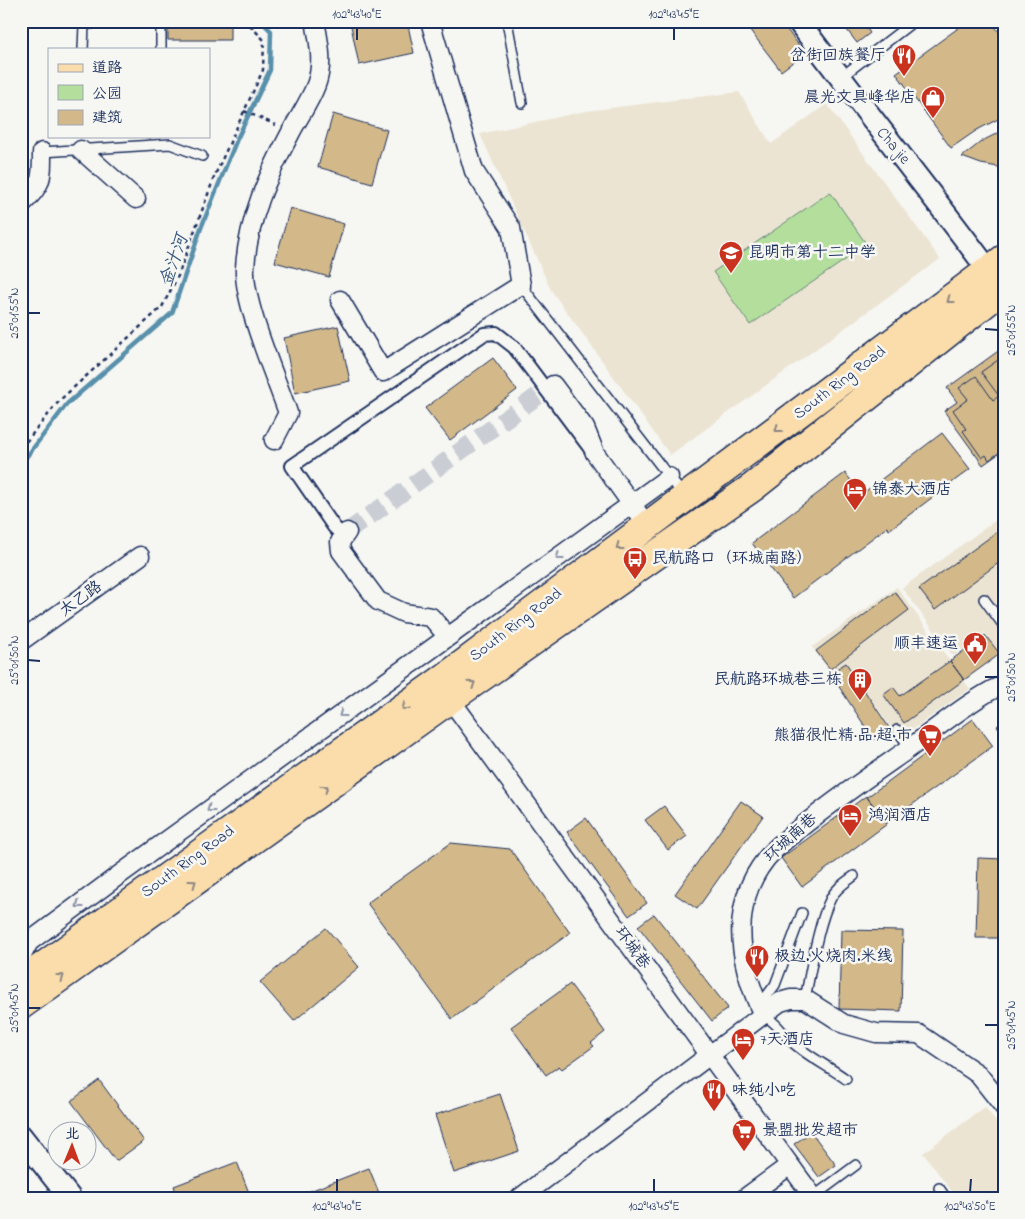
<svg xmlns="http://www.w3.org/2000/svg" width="1025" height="1219" font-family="'Indie Flower','LXGW WenKai TC',sans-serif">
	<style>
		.built { fill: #ece4d2 }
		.green { fill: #b3de9c; stroke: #67867d }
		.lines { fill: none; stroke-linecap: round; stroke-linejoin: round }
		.stream { stroke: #5990ab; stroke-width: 4.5 }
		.building { fill: #d3b989; stroke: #1b2f5e }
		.minor-tunnel { stroke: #caced4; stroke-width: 18; stroke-dasharray: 18 9; stroke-linecap: butt }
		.service-casing { stroke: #1b2f5e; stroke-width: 12 }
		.pedestrian-casing { stroke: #1b2f5e; stroke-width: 16 }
		.minor-casing { stroke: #1b2f5e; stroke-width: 21 }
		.tertiary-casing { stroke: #1b2f5e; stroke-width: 25 }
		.primary-casing { stroke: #1b2f5e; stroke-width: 31 }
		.path { stroke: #1b2f5e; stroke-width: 2.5; stroke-dasharray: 4 4; stroke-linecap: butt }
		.service { stroke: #f6f6f2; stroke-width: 9 }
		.pedestrian { stroke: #f6f6f2; stroke-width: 12 }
		.minor { stroke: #f6f6f2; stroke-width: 18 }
		.tertiary { stroke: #f6f6f2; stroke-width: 21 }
		.primary { stroke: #fbddab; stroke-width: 28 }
		.oneway { stroke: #8b8684 }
		.oneway2 { stroke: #8892a8 }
		.ticks { fill: none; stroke: #1b2f5e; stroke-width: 2 }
		.labels { text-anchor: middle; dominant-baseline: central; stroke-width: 5; stroke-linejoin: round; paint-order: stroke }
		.poi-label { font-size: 16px; fill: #1b2f5e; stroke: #f6f6f2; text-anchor: start }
		.street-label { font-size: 16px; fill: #1b2f5e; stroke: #f6f6f2 }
		.water-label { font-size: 18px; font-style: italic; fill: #35587e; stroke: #f6f6f2 }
		.neatline { fill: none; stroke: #1b2f5e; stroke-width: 2 }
		.ticks-label { font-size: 12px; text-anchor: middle; fill: #1b2f5e }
	</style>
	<rect width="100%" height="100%" fill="#f6f6f2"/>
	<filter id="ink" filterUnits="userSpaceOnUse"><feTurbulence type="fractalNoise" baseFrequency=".02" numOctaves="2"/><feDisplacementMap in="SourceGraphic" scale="10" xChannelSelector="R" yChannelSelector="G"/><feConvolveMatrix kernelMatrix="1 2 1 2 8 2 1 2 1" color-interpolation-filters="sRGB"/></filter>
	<g filter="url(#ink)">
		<path class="built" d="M739,92L771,144L827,104L940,259L670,455L551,290L480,134L586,111Z
			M996,520L1004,530V659L985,633L953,656L902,588Z
			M897,587L970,689L899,739L846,663L831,673L812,647Z
			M985,1107L1004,1132V1198H957L923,1153Z"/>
		<path class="green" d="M830,192L867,245L750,325L713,272Z"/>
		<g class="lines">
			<path class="stream" d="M21,464L67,404L172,313L201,228L237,139L270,70L271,31L261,21"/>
		</g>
		<path class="building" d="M168,21H230V40H168Z
			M350,21H407L414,53L359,65Z
			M743,21H780L805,53L781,71Z
			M840,21H862L870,33L857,43Z
			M968,21H991L1004,39V116L977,130L951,148L896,73Z
			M333,114L387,130L372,183L318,167Z
			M1004,130V168L981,164L962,157L982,141Z
			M290,208L344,224L329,277L275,262Z
			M338,326L350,381L295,393L284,338Z
			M1001,349L1004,350V450L983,465L944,411L957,402L947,388Z
			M493,358L517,390L450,440L425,408Z
			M998,360L1004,368V449L989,460L986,455L982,458L963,431L966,429L953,410L968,399L959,388L976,376L993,400L999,396L981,372Z
			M942,433L970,469L889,530L887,527L793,598L752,543L845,473L862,494Z
			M1004,527V559L935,610L919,589Z
			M895,592L909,610L830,669L816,651Z
			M985,635L1000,654L964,680L950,661Z
			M950,661L964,680L904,723L883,694L893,687L900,696Z
			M846,663L890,729L874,740L830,673Z
			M973,719L993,746L887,823L867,797Z
			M1004,720V734L997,726Z
			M866,796L887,824L802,887L781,858Z
			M741,801L763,816L697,909L675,894Z
			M664,806L687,836L668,850L645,820Z
			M586,818L647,903L629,916L567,832Z
			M451,843L510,849L570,933L452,1019L367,903Z
			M978,858L1004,859V938H976Z
			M654,914L728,1008L712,1021L638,926Z
			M326,928L359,967L294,1021L260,982Z
			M841,930L903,931L901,1011L839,1009Z
			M570,984L605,1032L591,1043L594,1046L562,1069L559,1066L546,1075L511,1027Z
			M99,1080L144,1141L116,1161L71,1101Z
			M500,1094L519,1151L454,1173L435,1115Z
			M811,1132L836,1165L819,1177L794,1144Z
			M237,1162L251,1198H178L174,1186Z
			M369,1168L381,1198H298L297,1196Z"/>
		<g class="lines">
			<path class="minor-tunnel" d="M347,532L553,385"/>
			<defs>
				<path id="service" d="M507,21L522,103
					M83,49L84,25L105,21
					M161,49V21
					M849,71L914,21
					M42,152L170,144L202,156
					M521,285L684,496
					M984,599L1004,626
					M897,730L910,747
					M805,999C811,970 818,923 831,898C836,888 846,882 854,876
					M759,1006L775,985L802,913
					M763,1015C779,1024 779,1030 791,1041C807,1056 828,1066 846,1079
					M939,1188L946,1198
					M813,1197L856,1165"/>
				<path id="pedestrian" d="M343,536L334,527L292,466L484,334L496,333L514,347L589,447"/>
				<path id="minor" d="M81,150L136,199
					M21,205C42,185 42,181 42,152
					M340,300L383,372L521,285L511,228L474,171L430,21
					M553,385L585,428L595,453L638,513
					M274,440L288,413C276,378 243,303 245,268C248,219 268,175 291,132C299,117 310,101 316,85C324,64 319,42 315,21
					M347,532L340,542L341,551L378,601L404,613L431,617L448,637
					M21,641L140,556
					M450,699L814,1198
					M21,957L29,942L115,878L669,477
					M763,1015C739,964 728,907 766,859C778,844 794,833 809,821C840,796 874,773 907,750C926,736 985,689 1004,685
					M520,1198L780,1002L791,999H805L844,1024L876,1033L919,1034L978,1074L1004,1107
					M745,1198L790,1165"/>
				<path id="tertiary" d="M798,21C860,105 926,186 989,271
					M21,1136L70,1198"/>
				<path id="primary" d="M21,982L443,679L1004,259
					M21,1005L450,699L753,487L1004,288"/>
			</defs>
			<use href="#service" class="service-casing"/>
			<use href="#pedestrian" class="pedestrian-casing"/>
			<use href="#minor" class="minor-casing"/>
			<use href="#tertiary" class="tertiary-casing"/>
			<use href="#primary" class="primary-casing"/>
			<path class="path" d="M244,111L276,125
				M21,448L60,400L162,307L178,276L215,175L263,70L264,40L246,21"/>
			<use href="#service" class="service"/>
			<use href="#pedestrian" class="pedestrian"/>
			<use href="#minor" class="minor"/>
			<use href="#tertiary" class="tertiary"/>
			<use href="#primary" class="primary"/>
		</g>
		<defs><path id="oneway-chevron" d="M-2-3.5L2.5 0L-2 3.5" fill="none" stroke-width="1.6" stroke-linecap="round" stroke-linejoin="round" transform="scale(1.25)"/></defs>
		<g class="oneway">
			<use href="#oneway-chevron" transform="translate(950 300) rotate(143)"/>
			<use href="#oneway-chevron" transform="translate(778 429) rotate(143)"/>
			<use href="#oneway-chevron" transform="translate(619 547) rotate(143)"/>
			<use href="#oneway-chevron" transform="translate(472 684) rotate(-35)"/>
			<use href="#oneway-chevron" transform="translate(405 707) rotate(144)"/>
			<use href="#oneway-chevron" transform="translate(325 788) rotate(-36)"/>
			<use href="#oneway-chevron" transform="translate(193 883) rotate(-36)"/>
			<use href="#oneway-chevron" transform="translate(61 977) rotate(-36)"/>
		</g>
		<g class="oneway2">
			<use href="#oneway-chevron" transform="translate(559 557) rotate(144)"/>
			<use href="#oneway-chevron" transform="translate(342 714) rotate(144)"/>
			<use href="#oneway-chevron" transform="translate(210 809) rotate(144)"/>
			<use href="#oneway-chevron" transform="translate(79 905) rotate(143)"/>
		</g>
	</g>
	<path class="ticks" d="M357,40V28M674,40V28M28,313H40M985,329L998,330M28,660L40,661M985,677H998M28,1008H40M985,1025H998M337,1192V1179M654,1192V1179M970,1192L971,1179"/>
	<defs>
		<symbol id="restaurant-pin" viewBox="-11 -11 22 30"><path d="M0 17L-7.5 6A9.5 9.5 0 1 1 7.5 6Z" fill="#c8321e" stroke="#f6f6f2"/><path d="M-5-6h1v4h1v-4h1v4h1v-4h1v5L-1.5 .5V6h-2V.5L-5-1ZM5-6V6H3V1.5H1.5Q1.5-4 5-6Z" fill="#fff"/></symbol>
		<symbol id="shop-pin" viewBox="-11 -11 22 30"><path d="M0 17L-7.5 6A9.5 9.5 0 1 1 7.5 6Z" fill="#c8321e" stroke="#f6f6f2"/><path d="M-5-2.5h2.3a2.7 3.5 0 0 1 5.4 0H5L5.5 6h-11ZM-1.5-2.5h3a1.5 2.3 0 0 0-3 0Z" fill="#fff"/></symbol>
		<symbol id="school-pin" viewBox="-11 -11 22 30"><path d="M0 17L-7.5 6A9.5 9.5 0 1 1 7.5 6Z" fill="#c8321e" stroke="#f6f6f2"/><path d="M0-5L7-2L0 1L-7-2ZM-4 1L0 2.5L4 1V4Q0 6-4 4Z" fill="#fff"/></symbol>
		<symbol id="hotel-pin" viewBox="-11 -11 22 30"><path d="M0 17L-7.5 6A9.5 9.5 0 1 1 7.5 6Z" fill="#c8321e" stroke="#f6f6f2"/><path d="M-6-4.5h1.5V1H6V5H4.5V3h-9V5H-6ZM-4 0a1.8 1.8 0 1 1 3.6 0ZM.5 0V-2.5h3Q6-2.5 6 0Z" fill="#fff"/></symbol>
		<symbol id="bus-pin" viewBox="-11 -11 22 30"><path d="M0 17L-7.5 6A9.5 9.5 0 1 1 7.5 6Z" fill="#c8321e" stroke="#f6f6f2"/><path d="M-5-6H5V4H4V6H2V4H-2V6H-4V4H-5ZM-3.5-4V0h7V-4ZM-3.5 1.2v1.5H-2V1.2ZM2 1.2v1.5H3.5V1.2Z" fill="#fff"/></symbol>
		<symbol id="civic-pin" viewBox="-11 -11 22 30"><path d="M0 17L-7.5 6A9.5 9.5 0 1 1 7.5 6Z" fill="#c8321e" stroke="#f6f6f2"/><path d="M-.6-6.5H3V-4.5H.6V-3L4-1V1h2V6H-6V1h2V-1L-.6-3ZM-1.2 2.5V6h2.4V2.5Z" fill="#fff"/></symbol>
		<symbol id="building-pin" viewBox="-11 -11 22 30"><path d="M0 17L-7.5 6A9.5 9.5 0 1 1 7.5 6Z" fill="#c8321e" stroke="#f6f6f2"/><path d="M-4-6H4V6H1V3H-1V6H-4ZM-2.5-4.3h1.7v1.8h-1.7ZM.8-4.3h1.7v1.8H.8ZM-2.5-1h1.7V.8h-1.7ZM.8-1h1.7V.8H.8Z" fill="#fff"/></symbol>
		<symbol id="supermarket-pin" viewBox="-11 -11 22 30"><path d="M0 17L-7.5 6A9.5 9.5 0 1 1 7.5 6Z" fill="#c8321e" stroke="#f6f6f2"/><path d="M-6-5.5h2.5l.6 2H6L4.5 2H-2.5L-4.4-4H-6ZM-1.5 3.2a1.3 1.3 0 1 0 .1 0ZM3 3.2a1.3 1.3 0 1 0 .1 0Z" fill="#fff"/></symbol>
	</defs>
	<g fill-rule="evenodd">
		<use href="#restaurant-pin" x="890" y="42" width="28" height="38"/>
		<use href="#shop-pin" x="919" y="84" width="28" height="38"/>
		<use href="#school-pin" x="717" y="239" width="28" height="38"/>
		<use href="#hotel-pin" x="841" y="476" width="28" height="38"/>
		<use href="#bus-pin" x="621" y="545" width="28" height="38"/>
		<use href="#civic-pin" x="961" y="630" width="28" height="38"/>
		<use href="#building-pin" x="846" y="666" width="28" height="38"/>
		<use href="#supermarket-pin" x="916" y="722" width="28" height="38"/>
		<use href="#hotel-pin" x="836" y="802" width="28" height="38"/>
		<use href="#restaurant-pin" x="743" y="943" width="28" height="38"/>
		<use href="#hotel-pin" x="729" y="1026" width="28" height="38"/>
		<use href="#restaurant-pin" x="700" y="1077" width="28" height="38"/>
		<use href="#supermarket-pin" x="730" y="1117" width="28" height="38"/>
	</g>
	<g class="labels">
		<g class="poi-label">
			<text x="886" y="56" text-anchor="end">岔街回族餐厅</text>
			<text x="916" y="98" text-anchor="end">晨光文具峰华店</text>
			<text x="748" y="253">昆明市第十二中学</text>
			<text x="872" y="490">锦泰大酒店</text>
			<text x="652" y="559">民航路口（环城南路）</text>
			<text x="958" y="644" text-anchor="end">顺丰速运</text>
			<text x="842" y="680" text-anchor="end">民航路环城巷三栋</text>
			<text x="912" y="736" text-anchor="end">熊猫很忙精·品·超·市</text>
			<text x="868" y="816">鸿润酒店</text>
			<text x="774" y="957">极边.火烧肉.米线</text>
			<text x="760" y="1040">7天酒店</text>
			<text x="732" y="1091">味纯小吃</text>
			<text x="762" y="1131">景盟批发超市</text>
		</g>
		<g class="street-label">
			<text transform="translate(893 146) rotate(50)">Cha jie</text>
			<text transform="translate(840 383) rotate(-37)">South Ring Road</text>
			<text transform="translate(81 599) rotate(-36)">太乙路</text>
			<text transform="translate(516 625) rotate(-37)">South Ring Road</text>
			<text transform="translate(791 838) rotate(-42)">环城南巷</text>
			<text transform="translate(188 862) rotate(-36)">South Ring Road</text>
			<text transform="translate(632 948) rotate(54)">环城巷</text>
		</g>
		<g class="water-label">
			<text transform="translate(175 261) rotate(-71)">金汁河</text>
		</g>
	</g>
	<rect width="1025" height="1219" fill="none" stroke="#f6f6f2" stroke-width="55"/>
	<rect x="48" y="48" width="162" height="90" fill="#f6f6f2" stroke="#9ea6b7"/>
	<rect x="58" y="64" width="25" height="8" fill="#fbddab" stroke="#9ea6b7"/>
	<text x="92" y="72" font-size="15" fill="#1b2f5e">道路</text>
	<rect x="58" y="85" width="25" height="15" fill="#b3de9c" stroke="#9ea6b7"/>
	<text x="92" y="98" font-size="15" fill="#1b2f5e">公园</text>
	<rect x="58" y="110" width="25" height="15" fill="#d3b989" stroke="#9ea6b7"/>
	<text x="92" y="122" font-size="15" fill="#1b2f5e">建筑</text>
	<g transform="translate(72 1146) rotate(1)"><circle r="24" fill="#f6f6f2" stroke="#9ea6b7"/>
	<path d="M0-4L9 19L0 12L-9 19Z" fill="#c8321e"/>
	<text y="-8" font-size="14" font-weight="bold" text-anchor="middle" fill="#1b2f5e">北</text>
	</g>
	<rect x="28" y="28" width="970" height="1164" class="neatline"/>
	<g class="ticks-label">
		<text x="357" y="18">102°43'40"E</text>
		<text x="674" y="18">102°43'45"E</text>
		<text transform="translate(14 313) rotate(-90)" y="4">25°01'55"N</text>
		<text transform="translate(1011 330) rotate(-90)" y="4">25°01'55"N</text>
		<text transform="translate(14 660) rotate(-90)" y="4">25°01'50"N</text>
		<text transform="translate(1011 677) rotate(-90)" y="4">25°01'50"N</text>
		<text transform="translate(14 1008) rotate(-90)" y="4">25°01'45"N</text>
		<text transform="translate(1011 1025) rotate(-90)" y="4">25°01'45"N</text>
		<text x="337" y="1210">102°43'40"E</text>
		<text x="654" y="1210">102°43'45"E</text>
		<text x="970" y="1210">102°43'50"E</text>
	</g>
</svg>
